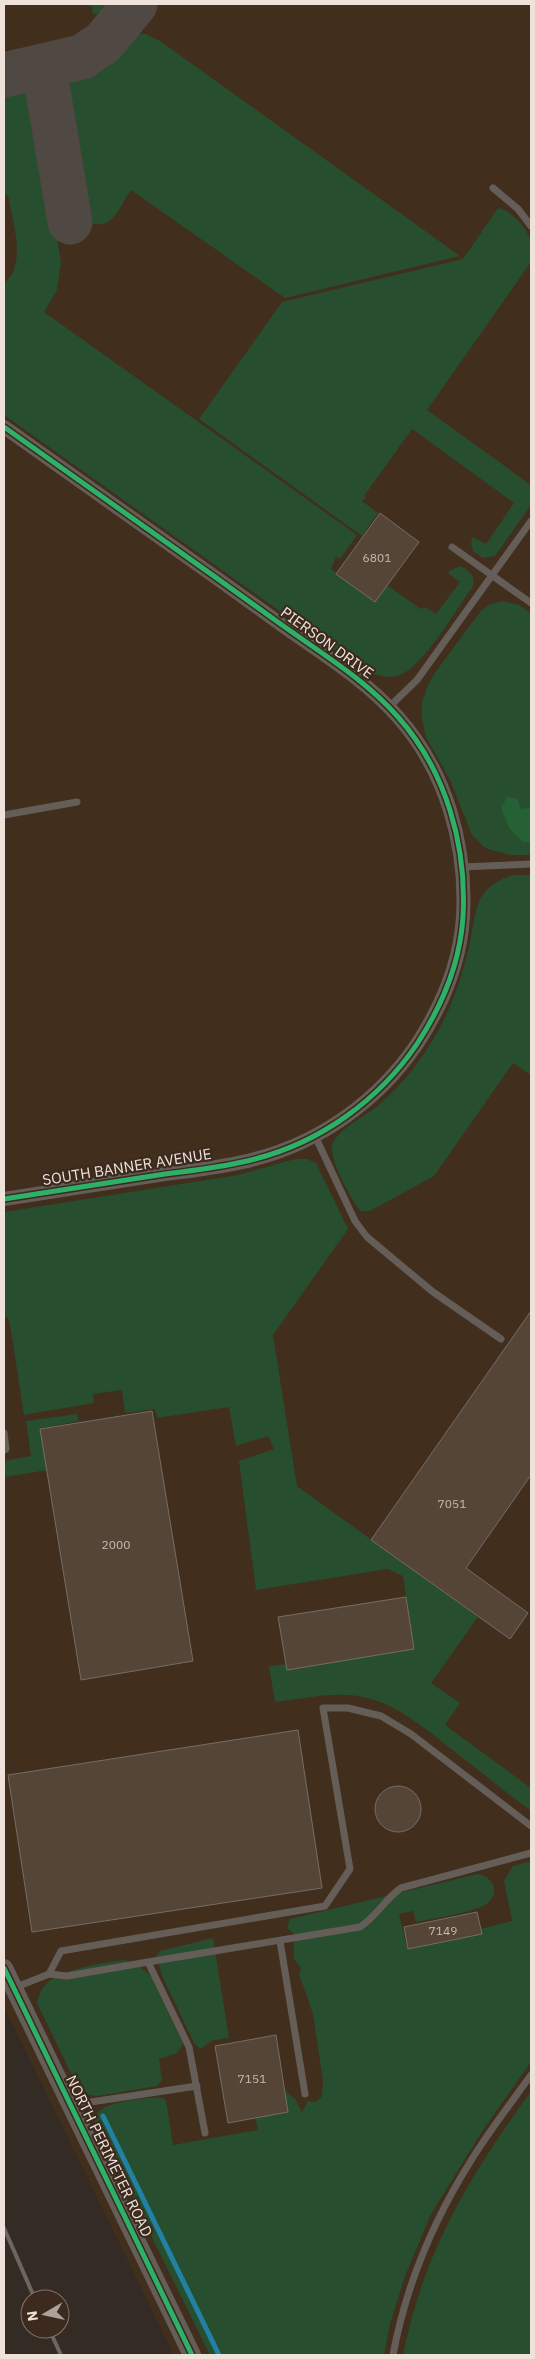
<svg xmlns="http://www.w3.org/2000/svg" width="535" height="2359" font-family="'IBM Plex Sans',sans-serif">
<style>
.built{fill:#422e1d}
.green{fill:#274e2e}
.forest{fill:#256134}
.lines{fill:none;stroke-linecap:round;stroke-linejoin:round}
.stream{stroke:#2281a2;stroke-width:5}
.taxiway{stroke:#504842;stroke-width:45}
.building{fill:#544537;stroke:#756d67}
.service{stroke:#655d58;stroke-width:7}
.minor{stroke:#655d58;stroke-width:14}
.tertiary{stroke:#655d58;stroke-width:18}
.rail{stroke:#6c6660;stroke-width:4}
.cycleway-casing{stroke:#3b2a1d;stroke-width:8}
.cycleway{stroke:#2db169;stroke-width:5}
.labels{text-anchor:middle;stroke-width:4.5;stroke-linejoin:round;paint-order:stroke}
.number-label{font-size:12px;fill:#c8bbb1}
.street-label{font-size:15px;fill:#eee2da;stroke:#3b2a1d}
</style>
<rect width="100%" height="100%" fill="#342b24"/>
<path class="built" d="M4 4H531V2355H174L4 2007Z"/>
<path class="green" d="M91 4H116L108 11 93 14Z
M136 33 145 34 160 41 460 256 285 298 131 190C122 202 114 228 95 224 87 222 86 216 83 209L64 84 72 75 106 61Z
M19 88 28 91 34 99 61 262 57 290 44 312 357 535 340 559 336 557 331 569 374 601 387 583 388 586 421 609 425 607 436 614 460 582 449 574V571L460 566C470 570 477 577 472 588 457 608 424 665 402 674 388 680 375 675 361 669L4 415V283C28 265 12 220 8 195L4 196V90Z
M498 208C511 210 528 229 531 242 533 248 531 256 531 262L427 410 531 485V505L495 556 483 558 473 551 471 541 473 537 486 544 514 503 412 429 364 496 366 498 362 501 378 513 362 536 199 419 282 302 463 259Z
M502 601 519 605 531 613V855H510L491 850 484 847 472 835 450 780 426 737 422 720V702L428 685 434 674 480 612 490 604Z
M513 875H531V1075L513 1063 434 1176 370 1211H361C351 1200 329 1159 332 1144 341 1127 366 1116 381 1103 408 1079 431 1048 446 1015 457 993 463 970 469 947 477 912 472 888 513 875Z
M295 1159H307L316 1163 348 1229 273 1335 297 1486 478 1617 431 1683 460 1703 445 1725 531 1788V1811C507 1793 483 1774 459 1755 429 1732 397 1702 358 1696 331 1692 302 1699 275 1702L269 1666 286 1664 287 1670 414 1649 403 1576 388 1569 256 1590 239 1461 274 1449 268 1436 236 1446 229 1407 157 1418 155 1409 125 1413 122 1390 93 1394 94 1403 24 1415 10 1324 7 1317 4 1316V1212L238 1175Z
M77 1414 79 1421 41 1428 48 1470 4 1477V1461L31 1456 26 1421Z
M531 1861V2062L483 2130 431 2214 405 2276 390 2324 384 2355H210L94 2120C95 2115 98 2111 103 2108 113 2102 152 2096 163 2098L166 2100 173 2145 258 2130 254 2112 287 2105 285 2091 295 2099 302 2112 308 2101 316 2102 322 2096 323 2081 313 2014 299 1974 301 1968 294 1959 293 1933 287 1928 290 1919 478 1874C486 1876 493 1880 494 1889 495 1894 492 1899 488 1903 478 1912 431 1919 416 1922L413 1911 399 1914 407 1948 512 1921 504 1881 513 1866Z
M213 1938 229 2038 214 2040 200 2049 194 2043 163 1978 156 1956 160 1951Z
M125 1960 138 1965 151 1976 183 2044 177 2053 159 2059 162 2080 157 2086 98 2096 81 2094 37 2003C39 1992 46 1981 57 1976 74 1968 106 1962 125 1960Z
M531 2091V2355H403C424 2250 470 2176 531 2091Z"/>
<path class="forest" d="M507 797 517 799 521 809 531 807V843L523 842 509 828 501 808Z"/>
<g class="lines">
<path class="stream" d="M103 2116 219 2355"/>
<path class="taxiway" d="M44 67 70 222
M4 75 82 57 104 42 135 4"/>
</g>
<path class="building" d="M380 513 419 542 375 602 336 574Z
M531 1311V1475L466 1568 528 1613 510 1639 371 1540Z
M152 1411 193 1661 81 1680 40 1429Z
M406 1597 414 1649 287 1670 278 1617Z
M298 1730 322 1888 32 1932 8 1775Z
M375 1809a23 23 0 1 1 46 0a23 23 0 1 1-46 0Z
M477 1912 482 1934 408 1949 404 1927Z
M276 2035 288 2112 228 2123 215 2046Z"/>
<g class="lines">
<path class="service" d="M493 188 518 209 531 226
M452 547 531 603
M389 707 417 680 531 521
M4 815 77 802
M462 867 531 864
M315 1136 355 1221 367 1237 433 1292 501 1339
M4 1433 6 1449 4 1450
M280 1941 305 2094
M148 1962 360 1927C377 1916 385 1899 401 1888L531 1853
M49 1974 61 1951 325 1906 350 1869 323 1708H348L381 1716 411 1734 531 1826
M14 1988 49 1974 67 1976 148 1962 189 2047 205 2133
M71 2105 197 2086
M393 2355C406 2285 434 2219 472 2159 490 2130 511 2103 531 2075"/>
<path class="minor" d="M4 427C94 491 185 555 275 620 316 650 364 678 398 717 446 771 467 845 463 917 460 963 442 1006 417 1044 379 1100 321 1142 255 1159 222 1168 186 1171 152 1176 103 1184 53 1191 4 1199"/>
<path class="tertiary" d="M4 1968 192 2355"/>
<path class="rail" d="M4 2228 35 2299
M49 2329 61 2355"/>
<g class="cycleway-casing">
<path id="cycleway" d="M4 427C94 491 185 555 275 620 316 650 364 678 398 717 446 771 467 845 463 917 460 963 442 1006 417 1044 379 1100 321 1142 255 1159 222 1168 186 1171 152 1176 103 1184 53 1191 4 1199
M4 1968 192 2355"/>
</g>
<use href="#cycleway" class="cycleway"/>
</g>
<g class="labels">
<g class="number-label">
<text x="377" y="562">6801</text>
<text x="452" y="1508">7051</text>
<text x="116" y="1549">2000</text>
<text x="443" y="1935">7149</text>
<text x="252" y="2083">7151</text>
</g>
<g class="street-label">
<text transform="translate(327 643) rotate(36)" y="5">PIERSON DRIVE</text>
<text transform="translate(127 1167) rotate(-9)" y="5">SOUTH BANNER AVENUE</text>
<text transform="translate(109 2156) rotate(64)" y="5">NORTH PERIMETER ROAD</text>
</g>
</g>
<rect width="535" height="2359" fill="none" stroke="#eee2da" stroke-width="10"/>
<g transform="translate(45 2314) rotate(261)"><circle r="24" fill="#3b2a1d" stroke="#837469"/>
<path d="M0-4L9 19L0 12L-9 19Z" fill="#ada29a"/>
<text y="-8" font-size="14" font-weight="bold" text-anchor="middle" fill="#eee2da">N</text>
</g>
</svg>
